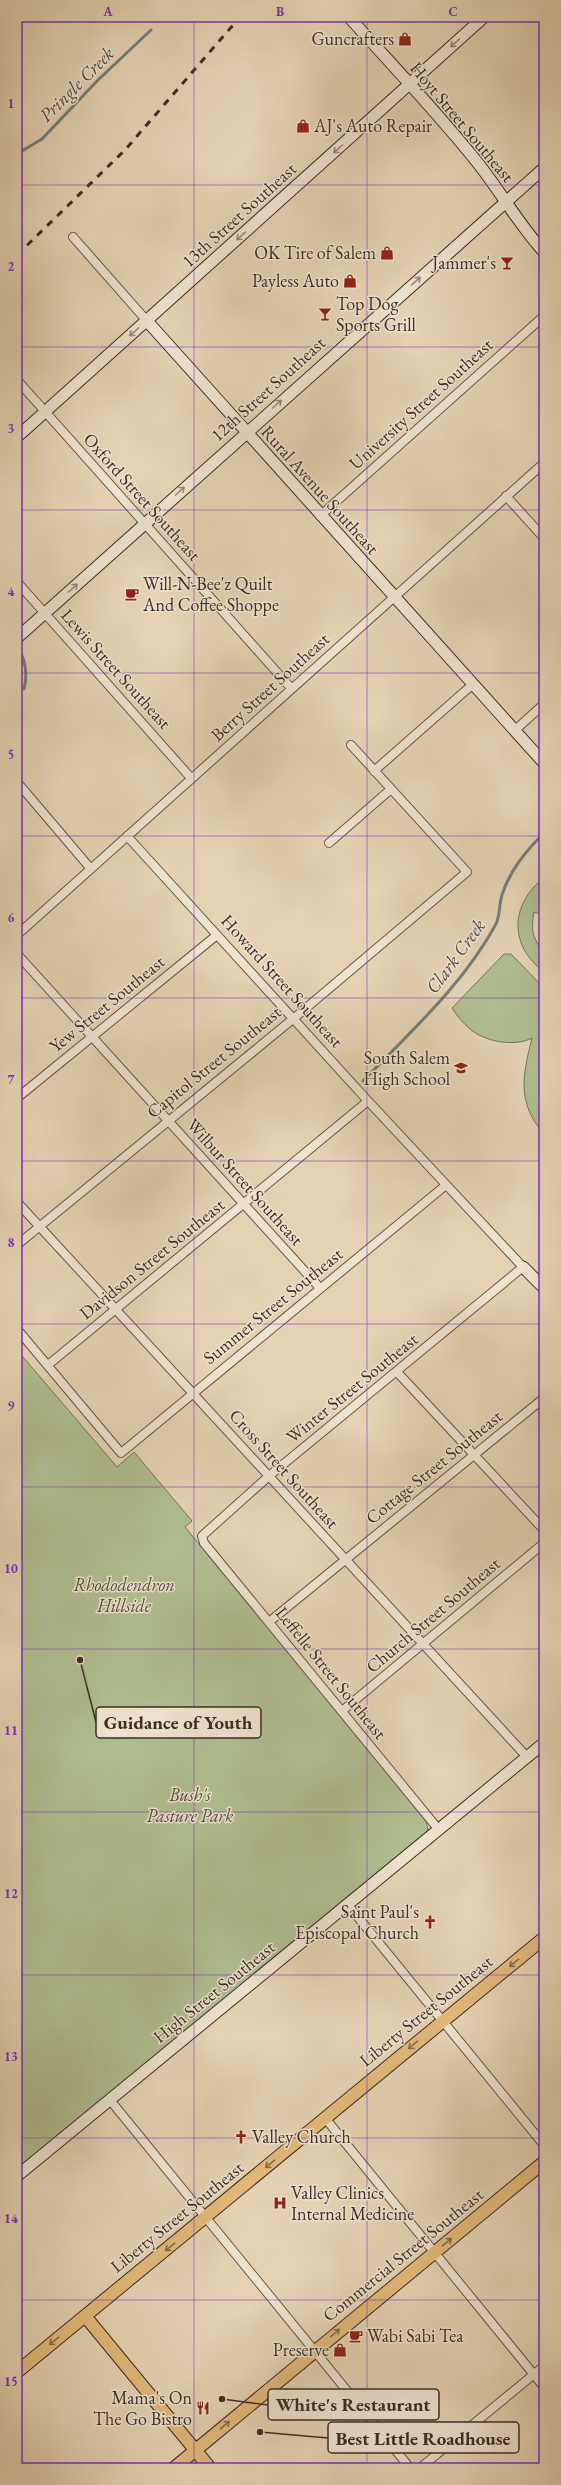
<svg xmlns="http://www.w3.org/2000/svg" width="561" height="2485" font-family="'EB Garamond',serif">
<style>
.green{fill:#afbd90;stroke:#76745a}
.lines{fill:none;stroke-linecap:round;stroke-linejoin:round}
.stream{stroke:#727f79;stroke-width:3}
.street-casing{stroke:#675648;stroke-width:10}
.secondary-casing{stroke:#3d2c25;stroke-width:13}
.primary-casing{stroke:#3d2c25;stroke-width:14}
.street{stroke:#ede2ce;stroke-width:8}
.secondary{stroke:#ede2ce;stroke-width:11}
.primary{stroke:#e2b97a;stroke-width:12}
.rail{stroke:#3d2c25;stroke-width:3;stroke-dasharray:7 7;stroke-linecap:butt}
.oneway{stroke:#95877a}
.oneway2{stroke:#876b4b}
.grid{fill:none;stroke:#7b2cbf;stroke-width:1;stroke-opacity:0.55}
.labels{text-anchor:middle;stroke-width:3;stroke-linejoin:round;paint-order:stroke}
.poi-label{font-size:18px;fill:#3d2c25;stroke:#ede2ce;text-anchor:end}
.street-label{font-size:18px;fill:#3d2c25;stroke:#ede2ce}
.park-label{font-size:18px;font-style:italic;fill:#54493a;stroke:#ede2ce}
.water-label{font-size:19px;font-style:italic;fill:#4f4841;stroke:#ede2ce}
.leader{fill:none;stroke:#3d2c25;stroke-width:1.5}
.callout-dot{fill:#3d2c25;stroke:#ede2ce;stroke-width:1.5}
.callout{fill:#ede2ce;stroke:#3d2c25;stroke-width:1.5}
.callout-label{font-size:19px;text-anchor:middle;font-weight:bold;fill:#3d2c25}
.neatline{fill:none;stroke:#7b2cbf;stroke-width:1.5}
.grid-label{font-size:13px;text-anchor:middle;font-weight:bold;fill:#7b2cbf}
</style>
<rect width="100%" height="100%" fill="#e4d2b3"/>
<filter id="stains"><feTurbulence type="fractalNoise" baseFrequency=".005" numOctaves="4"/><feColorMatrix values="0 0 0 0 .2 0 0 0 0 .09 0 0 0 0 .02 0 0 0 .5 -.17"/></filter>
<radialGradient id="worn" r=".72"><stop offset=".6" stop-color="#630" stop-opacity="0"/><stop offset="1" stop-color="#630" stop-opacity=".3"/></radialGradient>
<path class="green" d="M544 878V915L534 912C530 934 534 936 543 954 546 959 544 968 544 973 537 966 528 958 524 949 510 923 522 894 544 878Z
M504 954H511L544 988V1134C516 1102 523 1075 532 1038 515 1047 485 1042 470 1029 463 1023 457 1016 452 1008Z
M17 1350 117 1467 134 1452 192 1521 185 1527 426 1820 428 1830 426 1834 17 2170Z"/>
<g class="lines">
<path class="stream" d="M17 154 42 139 98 80 151 30
M17 646C26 660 28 673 24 689
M363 1081C410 1032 463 985 496 924 500 916 499 904 502 895 510 870 526 851 544 833"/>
<g class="street-casing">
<path id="street" d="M73 237 147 321
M17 380 291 688
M506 496 544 538
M320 516 544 316
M17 582 191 778
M514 731 544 704
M374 771 472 685
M17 782 91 869
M127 836 368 1101 523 1267 269 1476 202 1536 204 1543 439 1830
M329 843 391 789
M17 935 544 463
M17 954 320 1288
M17 1098 217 935
M17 1202 527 1757
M17 1245 293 1019 467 872 351 745
M17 1329 121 1453 446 1185
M48 1365 368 1101
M397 1372 544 1530
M269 1622 544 1398
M342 1711 544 1543
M348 1905 544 2145
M110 2100 410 2468
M325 2118 544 2387
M420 2468 544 2366"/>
</g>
<g class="secondary-casing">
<path id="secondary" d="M349 17C392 65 437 112 477 162 501 192 519 225 544 252
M147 321 544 763
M17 437 484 17
M17 638 544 168
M523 1267 544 1288
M17 2176 544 1743"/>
</g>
<g class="primary-casing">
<path id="primary" d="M85 2316 210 2468
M17 2372 544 1938
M174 2468 544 2162"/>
</g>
<use href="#street" class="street"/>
<use href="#secondary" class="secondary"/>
<use href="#primary" class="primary"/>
<path class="rail" d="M17 255 125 150 240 17"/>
</g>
<defs><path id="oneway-shaft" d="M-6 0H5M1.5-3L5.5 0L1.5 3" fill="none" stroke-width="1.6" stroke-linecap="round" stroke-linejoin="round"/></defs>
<g class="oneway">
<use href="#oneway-shaft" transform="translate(455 43) rotate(138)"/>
<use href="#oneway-shaft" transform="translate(338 149) rotate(138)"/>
<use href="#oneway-shaft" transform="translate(241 236) rotate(138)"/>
<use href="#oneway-shaft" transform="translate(416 281) rotate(-42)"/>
<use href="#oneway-shaft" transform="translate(134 332) rotate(138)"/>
<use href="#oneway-shaft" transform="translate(277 404) rotate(-42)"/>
<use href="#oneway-shaft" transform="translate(180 491) rotate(-42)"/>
<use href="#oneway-shaft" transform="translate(73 588) rotate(-42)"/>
</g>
<g class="oneway2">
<use href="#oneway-shaft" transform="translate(514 1963) rotate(141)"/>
<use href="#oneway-shaft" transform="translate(413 2045) rotate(140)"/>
<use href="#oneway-shaft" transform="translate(270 2164) rotate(140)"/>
<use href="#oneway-shaft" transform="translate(447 2242) rotate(-39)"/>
<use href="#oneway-shaft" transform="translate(170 2247) rotate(141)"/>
<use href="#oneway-shaft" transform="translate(335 2333) rotate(-39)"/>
<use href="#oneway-shaft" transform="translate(54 2341) rotate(141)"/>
<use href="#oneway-shaft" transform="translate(225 2425) rotate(-40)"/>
</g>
<path class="grid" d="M194 17V2468M367 17V2468M17 185H544M17 347H544M17 510H544M17 673H544M17 836H544M17 998H544M17 1161H544M17 1324H544M17 1487H544M17 1649H544M17 1812H544M17 1975H544M17 2138H544M17 2300H544"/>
<defs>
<g id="shop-bare" transform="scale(1.08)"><path d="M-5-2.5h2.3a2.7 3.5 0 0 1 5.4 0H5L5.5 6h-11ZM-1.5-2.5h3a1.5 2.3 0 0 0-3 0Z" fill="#8f2418" stroke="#ede2ce" stroke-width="2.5" paint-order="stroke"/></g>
<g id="bar-bare" transform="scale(1.08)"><path d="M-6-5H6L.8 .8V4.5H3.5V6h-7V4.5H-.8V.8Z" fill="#8f2418" stroke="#ede2ce" stroke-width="2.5" paint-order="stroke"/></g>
<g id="cafe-bare" transform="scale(1.08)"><path d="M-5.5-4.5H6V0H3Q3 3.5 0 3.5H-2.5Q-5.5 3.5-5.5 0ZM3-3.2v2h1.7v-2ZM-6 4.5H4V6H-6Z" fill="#8f2418" stroke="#ede2ce" stroke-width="2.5" paint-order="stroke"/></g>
<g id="school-bare" transform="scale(1.08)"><path d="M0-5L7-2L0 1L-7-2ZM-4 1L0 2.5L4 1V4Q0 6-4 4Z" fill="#8f2418" stroke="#ede2ce" stroke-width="2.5" paint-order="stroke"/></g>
<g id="church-bare" transform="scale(1.08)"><path d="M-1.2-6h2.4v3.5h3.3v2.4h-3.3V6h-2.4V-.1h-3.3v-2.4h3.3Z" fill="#8f2418" stroke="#ede2ce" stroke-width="2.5" paint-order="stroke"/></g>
<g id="hospital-bare" transform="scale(1.08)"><path d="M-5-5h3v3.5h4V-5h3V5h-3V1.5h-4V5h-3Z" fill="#8f2418" stroke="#ede2ce" stroke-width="2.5" paint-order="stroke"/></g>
<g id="restaurant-bare" transform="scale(1.08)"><path d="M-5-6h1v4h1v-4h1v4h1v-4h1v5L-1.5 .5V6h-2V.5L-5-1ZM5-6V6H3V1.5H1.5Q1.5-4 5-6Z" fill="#8f2418" stroke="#ede2ce" stroke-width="2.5" paint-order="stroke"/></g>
</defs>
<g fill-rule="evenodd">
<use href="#shop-bare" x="405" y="39"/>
<use href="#shop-bare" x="303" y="126"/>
<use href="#shop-bare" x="387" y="253"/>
<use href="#bar-bare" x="507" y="263"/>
<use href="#shop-bare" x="350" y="281"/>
<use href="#bar-bare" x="325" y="314"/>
<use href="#cafe-bare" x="132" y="594"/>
<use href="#school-bare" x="461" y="1068"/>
<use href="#church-bare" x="430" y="1922"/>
<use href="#church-bare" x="241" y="2137"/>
<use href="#hospital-bare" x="280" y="2203"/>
<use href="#cafe-bare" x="356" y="2336"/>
<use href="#shop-bare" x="340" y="2350"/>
<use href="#restaurant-bare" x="203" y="2408"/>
</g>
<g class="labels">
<g class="poi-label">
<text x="394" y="45">Guncrafters</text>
<text x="314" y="132" text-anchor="start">AJ's Auto Repair</text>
<text x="376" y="259">OK Tire of Salem</text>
<text x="496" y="269">Jammer's</text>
<text x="339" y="287">Payless Auto</text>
<text x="336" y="310" text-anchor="start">Top Dog<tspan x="336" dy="21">Sports Grill</tspan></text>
<text x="143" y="590" text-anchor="start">Will-N-Bee'z Quilt<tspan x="143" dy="21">And Coffee Shoppe</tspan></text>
<text x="450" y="1064">South Salem<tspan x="450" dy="21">High School</tspan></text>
<text x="419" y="1918">Saint Paul's<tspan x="419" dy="21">Episcopal Church</tspan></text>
<text x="252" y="2143" text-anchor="start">Valley Church</text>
<text x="291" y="2199" text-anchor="start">Valley Clinics<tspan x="291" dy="21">Internal Medicine</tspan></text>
<text x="367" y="2342" text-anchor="start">Wabi Sabi Tea</text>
<text x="329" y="2356">Preserve</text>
<text x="192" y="2404">Mama's On<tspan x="192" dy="21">The Go Bistro</tspan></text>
</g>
<g class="street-label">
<text transform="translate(462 122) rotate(50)" y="6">Hoyt Street Southeast</text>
<text transform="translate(239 215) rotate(-42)" y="6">13th Street Southeast</text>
<text transform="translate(268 389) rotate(-42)" y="6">12th Street Southeast</text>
<text transform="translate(421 404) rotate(-42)" y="6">University Street Southeast</text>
<text transform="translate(320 490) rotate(48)" y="6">Rural Avenue Southeast</text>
<text transform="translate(142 497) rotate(48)" y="6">Oxford Street Southeast</text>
<text transform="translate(116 669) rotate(48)" y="6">Lewis Street Southeast</text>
<text transform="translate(270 687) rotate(-42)" y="6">Berry Street Southeast</text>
<text transform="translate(282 981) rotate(48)" y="6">Howard Street Southeast</text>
<text transform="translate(107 1004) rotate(-39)" y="6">Yew Street Southeast</text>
<text transform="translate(214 1062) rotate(-39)" y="6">Capitol Street Southeast</text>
<text transform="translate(245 1182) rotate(48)" y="6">Wilbur Street Southeast</text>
<text transform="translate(152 1259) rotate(-39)" y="6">Davidson Street Southeast</text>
<text transform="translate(273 1306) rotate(-39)" y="6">Summer Street Southeast</text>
<text transform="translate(352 1388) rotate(-39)" y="6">Winter Street Southeast</text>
<text transform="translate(434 1467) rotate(-39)" y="6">Cottage Street Southeast</text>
<text transform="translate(284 1469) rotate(48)" y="6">Cross Street Southeast</text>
<text transform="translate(433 1615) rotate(-40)" y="6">Church Street Southeast</text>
<text transform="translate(331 1673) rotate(51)" y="6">Leffelle Street Southeast</text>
<text transform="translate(214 1992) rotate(-39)" y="6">High Street Southeast</text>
<text transform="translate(426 2011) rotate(-39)" y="6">Liberty Street Southeast</text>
<text transform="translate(177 2217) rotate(-39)" y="6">Liberty Street Southeast</text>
<text transform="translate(403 2255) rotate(-39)" y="6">Commercial Street Southeast</text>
</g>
<g class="park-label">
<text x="124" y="1591">Rhododendron<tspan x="124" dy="21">Hillside</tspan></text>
<text x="190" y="1801">Bush's<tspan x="190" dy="21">Pasture Park</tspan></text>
</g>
<g class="water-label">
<text transform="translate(76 84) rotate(-45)" y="7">Pringle Creek</text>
<text transform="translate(455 956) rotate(-54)" y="7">Clark Creek</text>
</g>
</g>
<path class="leader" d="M80 1660L96 1722M222 2399L268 2405M260 2432L328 2438"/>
<g class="callout-dot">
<circle cx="80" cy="1660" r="4"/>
<circle cx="222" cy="2399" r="4"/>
<circle cx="260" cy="2432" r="4"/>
</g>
<g class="callout">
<rect x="96" y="1707" width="165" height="31" rx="4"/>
<rect x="268" y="2389" width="171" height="31" rx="4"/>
<rect x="328" y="2422" width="191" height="31" rx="4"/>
</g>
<g class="callout-label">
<text x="178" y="1729">Guidance of Youth</text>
<text x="353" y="2411">White's Restaurant</text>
<text x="423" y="2445">Best Little Roadhouse</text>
</g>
<rect width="561" height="2485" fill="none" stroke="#e4d2b3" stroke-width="44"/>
<rect x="22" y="22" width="517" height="2441" class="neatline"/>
<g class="grid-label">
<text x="108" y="16">A</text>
<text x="280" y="16">B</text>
<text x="453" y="16">C</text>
<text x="11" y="108">1</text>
<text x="11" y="271">2</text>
<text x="11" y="433">3</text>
<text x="11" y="596">4</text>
<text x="11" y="759">5</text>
<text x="11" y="922">6</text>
<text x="11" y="1084">7</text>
<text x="11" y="1247">8</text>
<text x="11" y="1410">9</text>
<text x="11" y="1573">10</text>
<text x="11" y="1735">11</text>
<text x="11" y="1898">12</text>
<text x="11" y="2061">13</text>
<text x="11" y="2223">14</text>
<text x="11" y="2386">15</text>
</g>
<rect width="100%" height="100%" filter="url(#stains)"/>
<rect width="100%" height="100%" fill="url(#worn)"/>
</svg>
